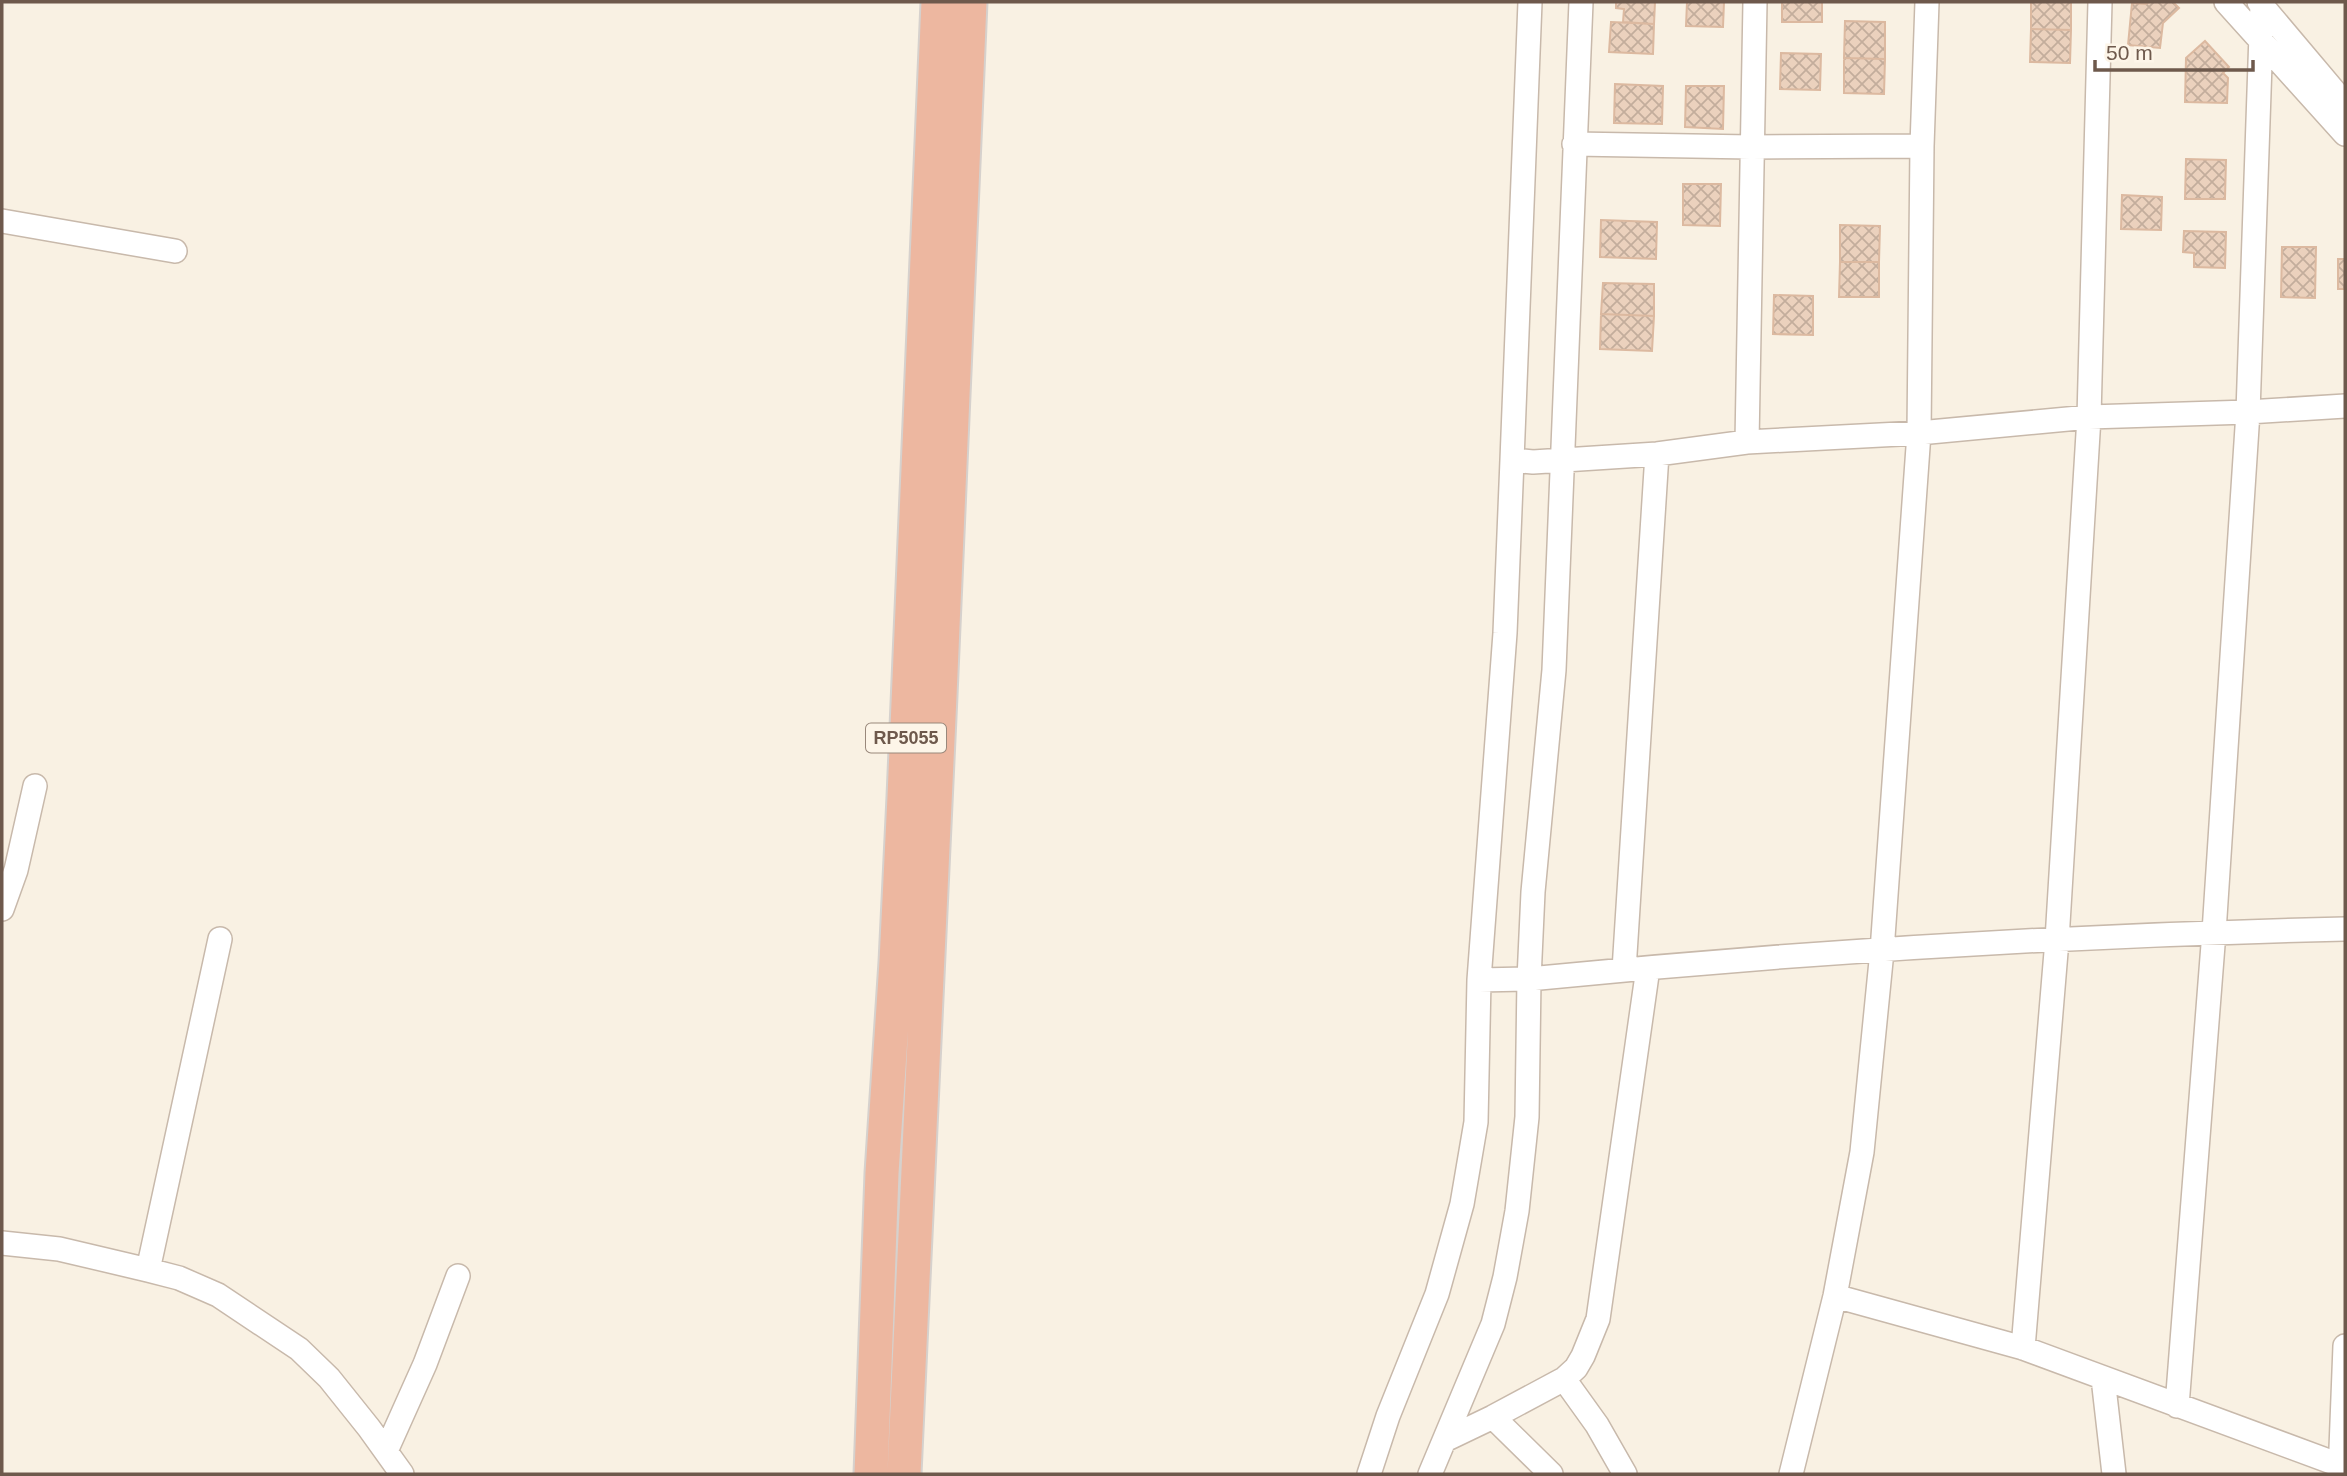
<svg xmlns="http://www.w3.org/2000/svg" width="2347" height="1476" font-family="Arial,sans-serif">
<style>
.building{fill:url(#building-cross-hatch);stroke:#dcb9a0;stroke-width:2}
.lines{fill:none;stroke-linecap:round;stroke-linejoin:round}
.minor-casing{stroke:#c8b9ab;stroke-width:26}
.highway-casing{stroke:#d6d1cd;stroke-width:37}
.minor{stroke:#fff;stroke-width:23}
.highway{stroke:#edb7a0;stroke-width:33}
.labels{text-anchor:middle;stroke-width:7;stroke-linejoin:round;paint-order:stroke}
.shield{fill:#fdf5e8;stroke:#99887b;stroke-width:2}
.shield-label{font-size:18px;font-weight:bold;fill:#6e594c}
</style>
<defs>
<pattern id="building-cross-hatch" width="8" height="8" patternUnits="userSpaceOnUse" patternTransform="scale(1.75)"><rect width="8" height="8" fill="#ebd1bd"/><path d="M0 0l8 8M0 8l8-8" fill="none" stroke="#c3ad9c"/></pattern>
</defs>
<rect width="100%" height="100%" fill="#f9f1e3"/>
<path class="building" d="M1616 2H1655L1654 24 1623 22 1624 9 1616 8Z
M1687 2H1724L1723 27 1686 26Z
M1782 2H1822V22H1782Z
M2031 2H2071V30L2031 29Z
M2149 2H2173L2179 8 2163 23 2160 48 2128 45 2132 3 2146 4Z
M1845 21 1885 22V59L1844 58Z
M1611 22 1654 24 1653 54 1609 52Z
M2031 29 2071 30 2070 63 2030 62Z
M2205 41 2229 67 2223 73 2228 78 2227 103 2185 102 2186 58Z
M1781 53 1821 54 1820 90 1780 89Z
M1844 58 1885 59 1884 94 1844 93Z
M1615 84 1663 86 1662 124 1614 123Z
M1686 86H1724L1723 129 1685 127Z
M2186 159 2226 160 2225 199H2185Z
M1683 184H1721L1720 226 1683 225Z
M2122 195 2162 197 2161 230 2121 229Z
M1601 220 1657 222 1656 259 1600 257Z
M1840 225 1880 226 1879 262H1840Z
M2184 231 2226 232 2225 268 2194 267V253L2183 252Z
M2282 247H2316L2315 298 2281 297Z
M2338 259H2345V289H2338Z
M1840 262H1879V297H1839Z
M1603 283 1654 284V316L1601 314Z
M1774 295 1813 296V335L1773 334Z
M1601 314 1654 316 1652 351 1600 349Z"/>
<g class="lines">
<g class="minor-casing">
<path id="minor" d="M1530 2 1512 460 1533 462 1657 454 1747 442 1919 433 2089 417 2248 412 2345 406
M1581 2 1554 670 1533 892 1529 979C1800 952 2073 935 2345 929
M2226 2 2345 134
M2259 2 2345 104
M1574 144 1751 147 1922 146
M2 221 175 251
M1747 442 1755 2
M2 909 16 870 35 786
M1624 970 1657 454
M1479 980 1505 633 1512 460
M2 1243 59 1249 148 1270 179 1278 218 1295 299 1349 329 1378 369 1428 402 1474
M148 1270 220 939
M1835 1296 2023 1348 2345 1467
M2023 1348 2057 940 2089 417 2100 2
M2103 1378 2114 1474
M1564 1379 1597 1425 1625 1474
M2177 1406 2214 932 2248 412 2262 5
M1493 1417 1551 1474
M1445 1440 1493 1417 1564 1379 1576 1368 1583 1356 1598 1319 1648 968
M386 1451 425 1364 458 1276
M1369 1474 1388 1416 1437 1294 1462 1204 1476 1122 1479 980 1529 979 1527 1117 1517 1211 1505 1277 1493 1324 1430 1474
M1791 1474 1835 1296 1862 1152 1882 951 1919 433 1922 146 1927 2
M2340 1474 2345 1346"/>
</g>
<g class="highway-casing">
<path id="highway" d="M871 1474 882 1173 896 962 904 797 938 2
M904 1474C928 983 949 493 970 2"/>
</g>
<use href="#minor" class="minor"/>
<use href="#highway" class="highway"/>
</g>
<g class="labels">
<rect class="shield" x="866" y="723.5" width="80" height="29" rx="5"/>
<g class="shield-label">
<text x="906" y="744">RP5055</text>
</g>
</g>
<rect width="2347" height="1476" fill="none" stroke="#6e594c" stroke-width="7"/>
<path d="M2095 60v10h158v-10" fill="none" stroke="#6e594c" stroke-width="3.5"/>
<text x="2106" y="60" font-size="21" fill="#6e594c" stroke="#fdf5e8" stroke-width="5" paint-order="stroke">50 m</text>
</svg>
